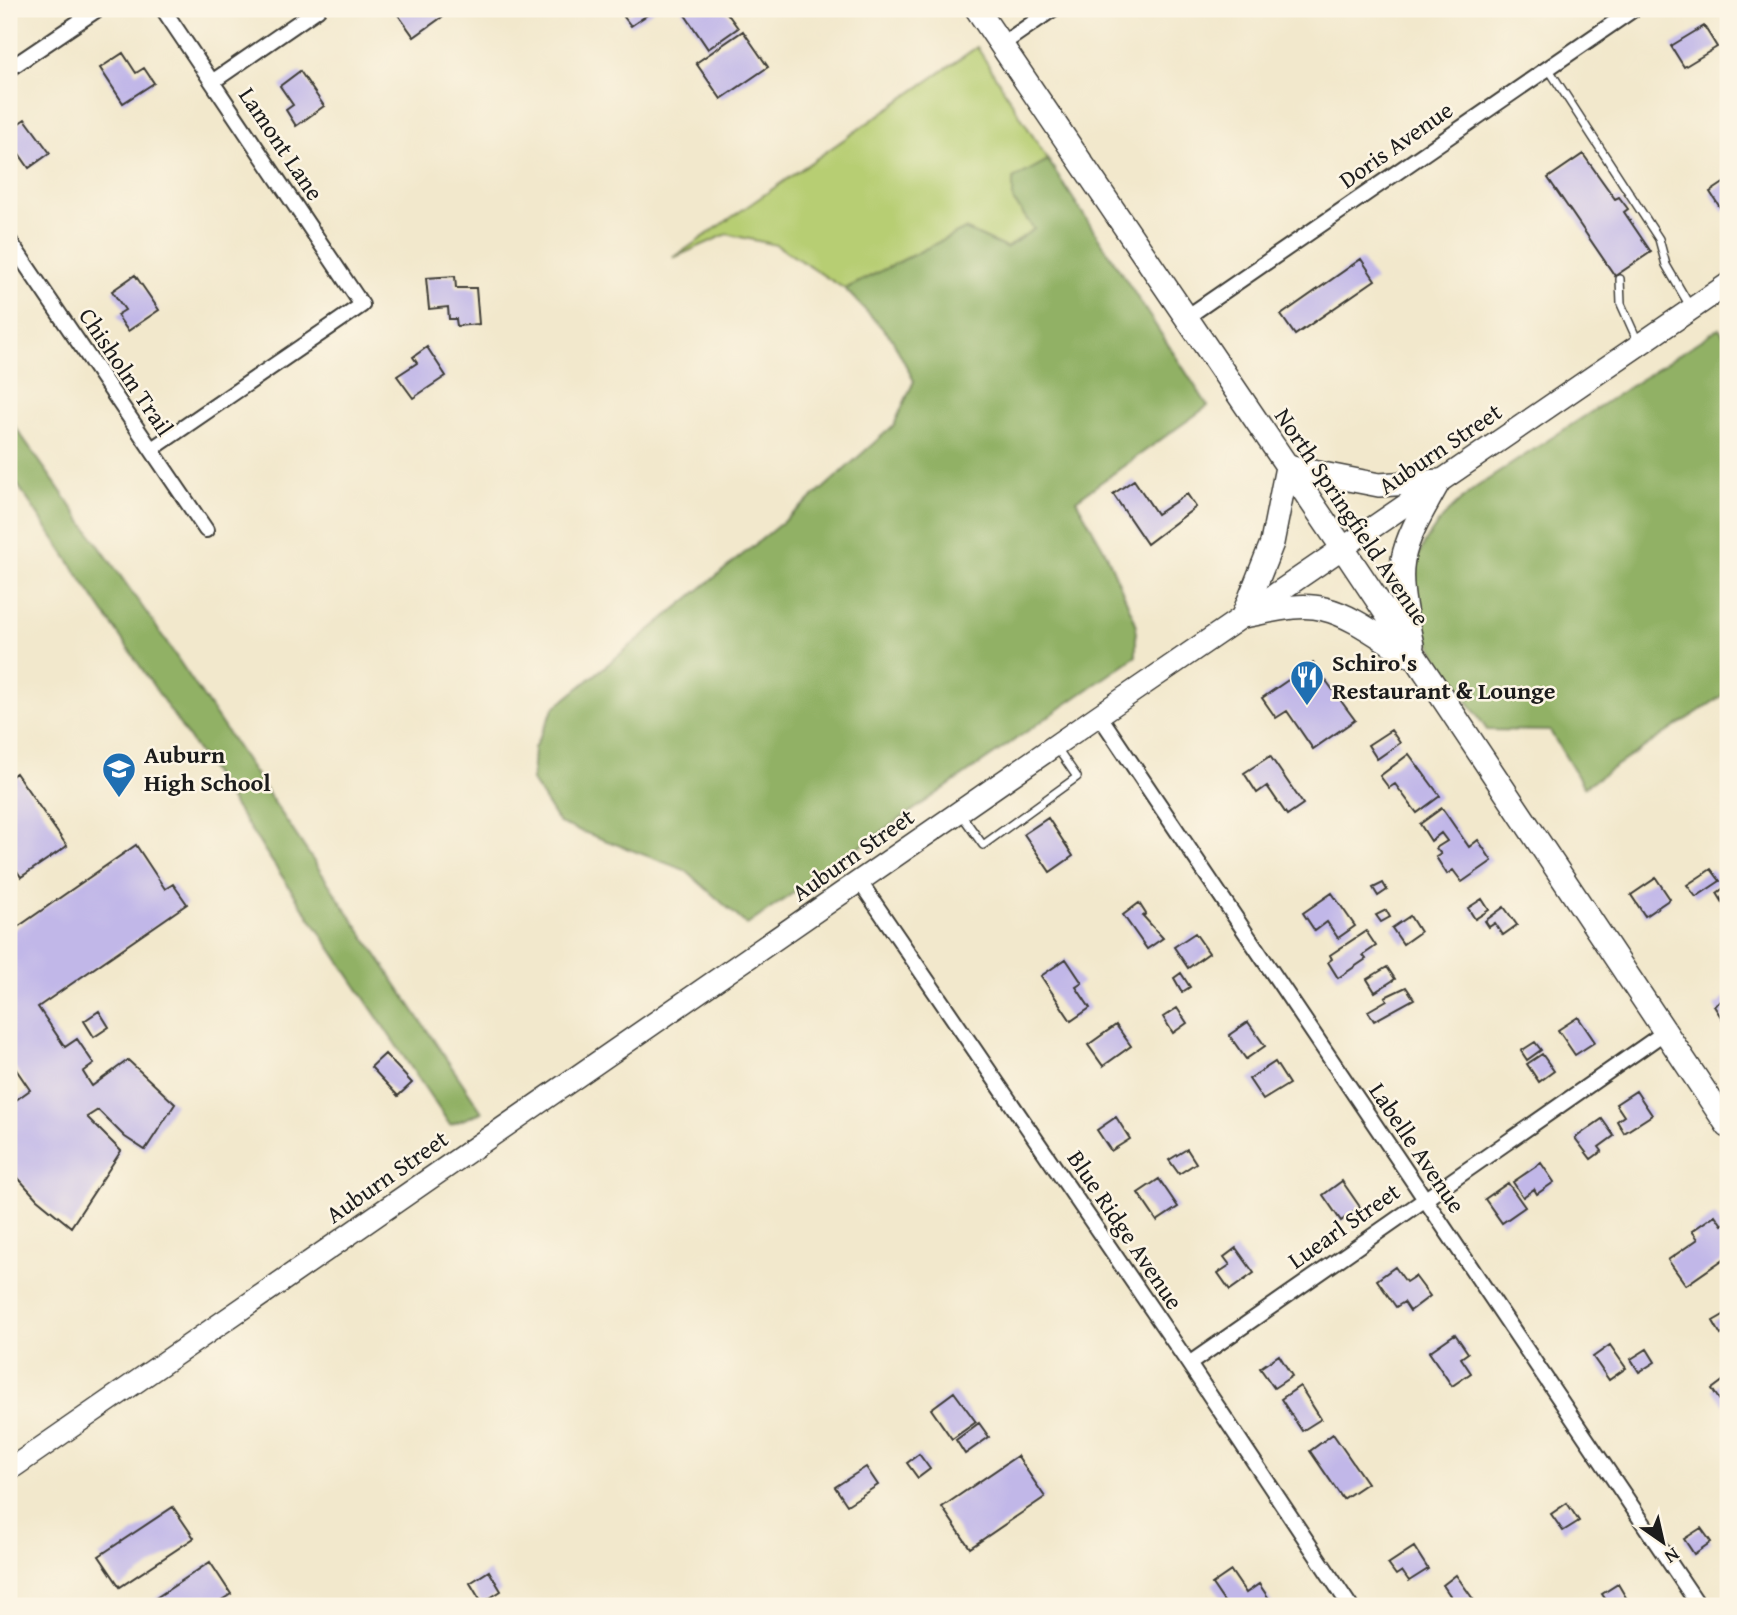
<svg xmlns="http://www.w3.org/2000/svg" width="1737" height="1615" font-family="'Gentium Book Plus',serif">
<style>
.green{fill:#b7ce73;stroke:#6a7548;stroke-width:2}
.forest{fill:#91b165;stroke:#566640;stroke-width:2}
.building{fill:#c1b7e8}
.lines{fill:none;stroke-linecap:round;stroke-linejoin:round}
.service-casing{stroke:#3c3b36;stroke-width:10}
.minor-casing{stroke:#3c3b36;stroke-width:18}
.secondary-casing{stroke:#3c3b36;stroke-width:24}
.primary-casing{stroke:#3c3b36;stroke-width:26}
.service{stroke:#fff;stroke-width:7}
.minor{stroke:#fff;stroke-width:14}
.secondary{stroke:#fff;stroke-width:21}
.primary{stroke:#fff;stroke-width:23}
.labels{text-anchor:middle;stroke-width:5;stroke-linejoin:round;paint-order:stroke}
.street-label{font-size:24px;fill:#1c1c1c;stroke:#fcf5e5}
.poi-label{font-size:24px;font-weight:bold;fill:#1c1c1c;stroke:#fcf5e5;text-anchor:start}
</style>
<rect width="100%" height="100%" fill="#fcf5e5"/>
<filter id="ink" filterUnits="userSpaceOnUse"><feTurbulence type="fractalNoise" baseFrequency=".0143" numOctaves="2"/><feDisplacementMap in="SourceGraphic" scale="14" xChannelSelector="R" yChannelSelector="G"/><feConvolveMatrix kernelMatrix="1 2 1 2 8 2 1 2 1" color-interpolation-filters="sRGB"/></filter>
<filter id="wash" filterUnits="userSpaceOnUse"><feTurbulence type="fractalNoise" baseFrequency=".00686" numOctaves="4" result="noise"/><feDisplacementMap in="SourceGraphic" scale="28" xChannelSelector="R" yChannelSelector="G"/><feGaussianBlur stdDeviation="1.57" result="paint"/><feColorMatrix in="noise" values="0 0 0 0 0 0 0 0 0 0 0 0 0 0 0 0 0 1.4 0 .05"/><feComposite in="paint" operator="in"/></filter>
<g filter="url(#wash)">
<rect width="100%" height="100%" fill="#f2e8cc"/>
<path class="green" d="M977 47 1048 160 1013 180V200L1034 229 1006 248 965 229 845 289 776 245 727 234 673 258Z"/>
<path class="forest" d="M1048 160 1208 406 1076 500 1106 553 1136 623V656L747 925 685 870 559 823 532 781 534 748 554 708 817 494 894 425 914 381 891 337 845 289 965 229 1006 248 1034 229 1013 200V179Z
M1719 328 1728 341V692L1584 787 1550 731 1487 730C1425 636 1363 578 1475 488Z
M9 418 153 622 482 1112 450 1125 9 472Z"/>
<g id="blocks">
<path class="building" d="M394 9H447L449 12 414 37Z
M636 9H656L631 26 624 17Z
M681 9H724L738 28 708 49Z
M1704 26 1717 47 1684 67 1671 46Z
M743 31 768 67 721 99 696 63Z
M123 53 136 73 144 68 154 83 123 103 100 68Z
M300 71 324 106 296 126 286 110 293 105 280 86Z
M25 119 50 153 29 168 15 148 9 153V130Z
M1583 154 1615 199 1619 197 1628 209 1624 212 1651 252 1615 276 1548 178Z
M1728 180V209L1723 212 1710 192Z
M1361 259 1375 280 1295 335 1281 315Z
M135 275 159 310 128 331 117 315 125 310 112 291Z
M455 276 456 288H476L479 324 457 326 456 319H449L448 307 429 309 426 278Z
M427 347 446 376 413 398 397 376 417 363 413 357Z
M1134 480 1157 514 1187 494 1196 507 1147 544 1113 494Z
M1313 663 1355 720 1313 749 1287 711 1276 718 1262 698Z
M1391 730 1400 743 1377 759 1368 745Z
M1409 754 1440 796 1417 813 1395 784 1389 788 1380 776Z
M1270 756 1303 804 1287 815 1267 786 1257 793 1244 773Z
M16 773 67 846 21 877 9 859V778Z
M1442 808 1469 847 1478 840 1492 861 1462 882 1453 870 1447 874 1436 857 1441 854 1436 848 1447 841 1441 833 1431 841 1420 824Z
M1048 818 1073 856 1050 872 1024 834Z
M136 845 165 889 173 884 187 904 38 1007 65 1047 77 1039 94 1064 83 1072 92 1086 128 1060 175 1104 145 1150 125 1137 98 1110 87 1117 121 1151 71 1227 37 1199 11 1170 9 1172V1105L30 1090 9 1059V933Z
M1711 869 1720 881 1696 897 1687 885Z
M1656 878 1670 899 1645 916 1631 895Z
M1383 883 1387 890 1378 896 1373 888Z
M1728 885V911L1717 893Z
M1332 893 1355 926 1338 938 1327 922 1315 931 1303 913Z
M1482 899 1489 910 1475 919 1468 908Z
M1139 903 1146 914 1143 916 1163 938 1147 949 1123 915Z
M1504 907 1517 925 1503 935 1495 923 1489 927 1485 921Z
M1386 910 1390 917 1381 922 1376 915Z
M1410 916 1420 932 1403 944 1392 928Z
M1366 931 1376 946 1363 955 1366 959 1338 978 1328 962 1332 959 1330 955Z
M1195 933 1209 953 1188 968 1174 947Z
M1066 959 1082 983 1076 987 1090 1008 1071 1021 1041 976Z
M1387 967 1395 979 1375 992 1367 979Z
M1181 973 1190 987 1182 992 1174 978Z
M1406 987 1414 999 1374 1021 1368 1011 1387 1000 1385 997Z
M1728 996V1028L1714 1006Z
M1177 1008 1187 1023 1173 1033 1163 1017Z
M99 1011 109 1027 94 1037 84 1021Z
M1578 1017 1595 1042 1575 1055 1558 1030Z
M1248 1022 1265 1046 1246 1059 1229 1035Z
M1116 1025 1131 1046 1103 1066 1088 1045Z
M1535 1042 1541 1050 1527 1060 1521 1051Z
M385 1054 412 1083 398 1096 371 1067Z
M1542 1054 1554 1071 1539 1082 1527 1064Z
M1275 1062 1289 1084 1263 1100 1249 1079Z
M1636 1091 1652 1115 1624 1133 1617 1121 1624 1116 1616 1104Z
M1116 1117 1130 1139 1111 1151 1097 1130Z
M1602 1119 1614 1136 1599 1147 1602 1151 1591 1159 1575 1138Z
M1187 1149 1196 1163 1179 1174 1169 1160Z
M1541 1163 1554 1182 1537 1194 1534 1189 1523 1197 1513 1182Z
M1159 1179 1178 1207 1157 1221 1138 1193Z
M1342 1181 1360 1207 1341 1221 1323 1195Z
M1508 1183 1525 1207 1502 1223 1485 1199Z
M1715 1215 1722 1225 1728 1220V1256L1686 1285 1668 1260 1698 1239 1692 1231Z
M1236 1248 1254 1273 1230 1290 1218 1273 1230 1265 1224 1257Z
M1395 1267 1406 1282 1415 1276 1430 1296 1410 1311 1404 1302 1396 1307 1377 1280Z
M1727 1313 1728 1330 1721 1335 1713 1321Z
M1455 1334 1468 1353 1461 1358 1471 1373 1452 1386 1429 1352Z
M1610 1345 1626 1368 1609 1380 1593 1357Z
M1647 1349 1655 1362 1639 1372 1631 1359Z
M1279 1355 1292 1376 1274 1388 1260 1368Z
M1728 1377V1401L1723 1405 1712 1389Z
M1300 1386 1321 1419 1302 1431 1281 1399Z
M954 1392 976 1422 952 1439 931 1409Z
M979 1423 989 1437 965 1454 956 1440Z
M1333 1434 1367 1483 1343 1499 1310 1451Z
M919 1454 930 1469 918 1478 907 1463Z
M1017 1456 1045 1497 970 1548 942 1507Z
M866 1467 878 1485 847 1505 835 1487Z
M1567 1503 1579 1521 1563 1531 1551 1514Z
M173 1507 194 1538 120 1587 99 1556Z
M1701 1528 1711 1542 1694 1554 1684 1539Z
M1414 1547 1428 1569 1409 1581 1402 1571 1396 1575 1388 1564Z
M210 1562 231 1594 212 1606H144Z
M489 1571 501 1591 482 1603 470 1583Z
M1231 1571 1246 1593 1259 1584 1274 1606H1227L1212 1584Z
M1456 1575 1478 1606H1450L1446 1600 1451 1597 1443 1585Z
M1618 1584 1631 1606H1610L1602 1594Z"/>
</g>
</g>
<g filter="url(#ink)">
<use href="#blocks" fill-opacity="0" stroke="#3c3b36" stroke-width="2"/>
<g class="lines">
<g class="service-casing">
<path id="service" d="M1548 68 1659 239 1666 265 1691 308
M1620 279 1621 304 1639 344
M960 813 983 845 1077 777 1057 748"/>
</g>
<g class="minor-casing">
<path id="minor" d="M1001 45 1053 9
M9 69 98 9
M212 82 318 9
M9 240 206 530
M1184 319 1634 9
M152 449 362 305 163 9
M1099 715 1699 1606
M860 882 1189 1364 1350 1606
M1189 1364 1665 1032"/>
</g>
<g class="secondary-casing">
<path id="secondary" d="M9 1470 1099 715 1728 284"/>
</g>
<g class="primary-casing">
<path id="primary" d="M977 9 1342 547 1728 1126
M1243 616 1272 543 1287 467 1379 485 1439 481
M1243 616C1268 612 1298 602 1324 609 1354 616 1383 640 1409 655
M1412 645C1394 560 1397 556 1439 481"/>
</g>
<use href="#service" class="service"/>
<use href="#minor" class="minor"/>
<use href="#secondary" class="secondary"/>
<use href="#primary" class="primary"/>
</g>
</g>
<defs>
<g id="restaurant-pin" transform="scale(1.75)"><path d="M0 17L-7.5 6A9.5 9.5 0 1 1 7.5 6Z" fill="#1f6fb2" stroke="#fcf5e5"/><path d="M-5-6h1v4h1v-4h1v4h1v-4h1v5L-1.5 .5V6h-2V.5L-5-1ZM5-6V6H3V1.5H1.5Q1.5-4 5-6Z" fill="#fff"/></g>
<g id="school-pin" transform="scale(1.75)"><path d="M0 17L-7.5 6A9.5 9.5 0 1 1 7.5 6Z" fill="#1f6fb2" stroke="#fcf5e5"/><path d="M0-5L7-2L0 1L-7-2ZM-4 1L0 2.5L4 1V4Q0 6-4 4Z" fill="#fff"/></g>
</defs>
<g fill-rule="evenodd">
<use href="#restaurant-pin" x="1307" y="677"/>
<use href="#school-pin" x="119" y="769"/>
</g>
<g class="labels">
<g class="street-label">
<text transform="translate(281 144) rotate(56)" y="8">Lamont Lane</text>
<text transform="translate(1396 145) rotate(-35)" y="8">Doris Avenue</text>
<text transform="translate(126 372) rotate(56)" y="8">Chisholm Trail</text>
<text transform="translate(1440 449) rotate(-34)" y="8">Auburn Street</text>
<text transform="translate(1352 517) rotate(56)" y="8">North Springfield Avenue</text>
<text transform="translate(853 855) rotate(-35)" y="8">Auburn Street</text>
<text transform="translate(1417 1148) rotate(56)" y="8">Labelle Avenue</text>
<text transform="translate(387 1177) rotate(-35)" y="8">Auburn Street</text>
<text transform="translate(1344 1226) rotate(-35)" y="8">Luearl Street</text>
<text transform="translate(1125 1230) rotate(56)" y="8">Blue Ridge Avenue</text>
</g>
<g class="poi-label">
<text x="1332" y="671">Schiro's<tspan x="1332" dy="28">Restaurant &amp; Lounge</tspan></text>
<text x="144" y="763">Auburn<tspan x="144" dy="28">High School</tspan></text>
</g>
</g>
<rect width="1737" height="1615" fill="none" stroke="#fcf5e5" stroke-width="35"/>
<g transform="translate(1663 1542) rotate(146)" stroke="#fcf5e5" stroke-width="5" paint-order="stroke">
<path d="M0-5L12 26L0 18L-12 26Z" fill="#1c1c1c"/>
<text y="-10" font-size="19" font-weight="bold" text-anchor="middle" fill="#1c1c1c">N</text>
</g>
</svg>
